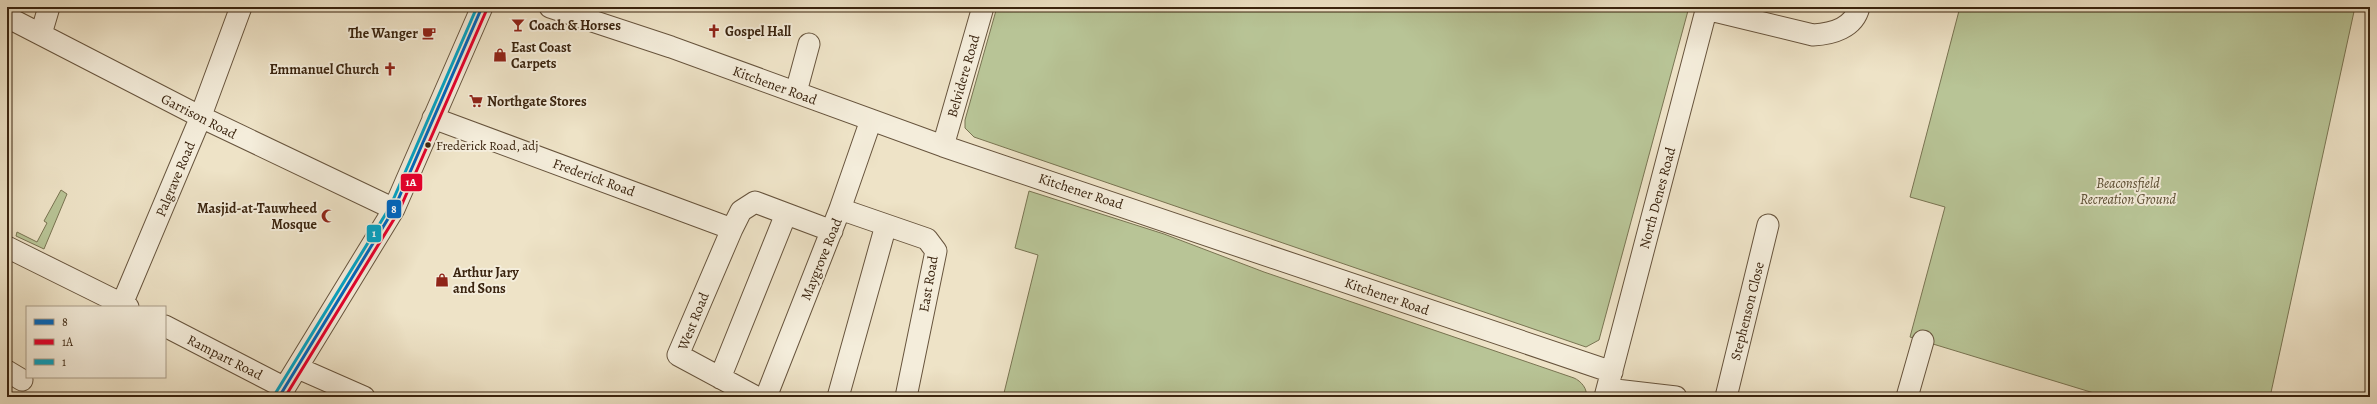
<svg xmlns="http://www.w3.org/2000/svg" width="2377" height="404" font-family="Alegreya,serif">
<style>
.green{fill:#b8c496;stroke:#797452}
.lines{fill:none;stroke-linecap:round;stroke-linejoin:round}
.minor-casing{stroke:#67543d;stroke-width:23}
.minor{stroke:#f4eddb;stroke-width:21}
.bus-1-casing{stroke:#f4eddb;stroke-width:6}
.bus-2-casing{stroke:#f4eddb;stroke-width:6}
.bus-3-casing{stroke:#f4eddb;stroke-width:6}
.bus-1{stroke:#0065bd;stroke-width:3}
.bus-2{stroke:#e4002b;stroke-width:3}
.bus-3{stroke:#03a2c4;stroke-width:3}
.bus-dot{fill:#3a240f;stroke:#f4eddb;stroke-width:1.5}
.labels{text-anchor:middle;stroke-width:4;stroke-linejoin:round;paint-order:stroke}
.bus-label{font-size:13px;fill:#3a240f;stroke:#f4eddb;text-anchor:start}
.poi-label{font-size:14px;font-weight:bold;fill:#3a240f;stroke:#f4eddb;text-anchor:start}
.street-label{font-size:14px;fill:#3a240f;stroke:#f4eddb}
.park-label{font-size:14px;font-style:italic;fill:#5a4c31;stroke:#f4eddb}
.line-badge{stroke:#f4eddb;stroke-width:1.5}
.badge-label{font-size:11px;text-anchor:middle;font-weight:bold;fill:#fff}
</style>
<rect width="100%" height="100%" fill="#eee3c7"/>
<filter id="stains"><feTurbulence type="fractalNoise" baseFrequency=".005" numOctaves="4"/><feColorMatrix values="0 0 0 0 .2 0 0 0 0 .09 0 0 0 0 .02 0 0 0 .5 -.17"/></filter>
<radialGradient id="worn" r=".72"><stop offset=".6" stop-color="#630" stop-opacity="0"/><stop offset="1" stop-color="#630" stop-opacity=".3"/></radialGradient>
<path class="green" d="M997 7H1689L1599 340 1586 347 974 137 965 128V120Z
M1960 7H2355L2270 397H2107L1910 337 1945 207 1910 197Z
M61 190 67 194 44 249 16 236 17 232 37 242 47 223 44 221Z
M1029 191 1164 234 1264 272 1574 378C1581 381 1588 389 1586 397H1003L1038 255 1015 248Z"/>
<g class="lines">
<g class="minor-casing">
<path id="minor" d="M550 7 671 47 943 146 1612 372
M1706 9 1813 35C1832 34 1854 28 1859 7
M7 17 201 117 394 209
M41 34 49 7
M796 92 809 44
M433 118 732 229
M943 146 983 7
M840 209 927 239 936 251 906 397
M7 247 128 307
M122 304 197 126 241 7
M165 326 285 388
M298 368 364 397
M7 371 22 380
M720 378 786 214
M1607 389 1676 397
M279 397 394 209 482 7
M756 397 678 355 732 229 741 211 755 202 832 231
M766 397 840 209 871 120
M838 397 886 225
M1605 397 1707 7
M1726 397 1768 225
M1907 397 1923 341"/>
</g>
<use href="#minor" class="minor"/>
<g class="bus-1-casing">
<path id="bus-1" d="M279 397 394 209 482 7"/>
</g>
<g class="bus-2-casing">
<path id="bus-2" d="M285 397 399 211 487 9"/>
</g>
<g class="bus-3-casing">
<path id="bus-3" d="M275 394 390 207 477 7"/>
</g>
<use href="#bus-1" class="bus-1"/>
<use href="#bus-2" class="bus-2"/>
<use href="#bus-3" class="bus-3"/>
</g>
<defs>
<g id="bar-bare" transform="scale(1.08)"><path d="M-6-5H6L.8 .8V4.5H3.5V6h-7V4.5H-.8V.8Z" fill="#8f2418" stroke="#f4eddb" stroke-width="2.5" paint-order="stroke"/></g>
<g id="church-bare" transform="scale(1.08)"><path d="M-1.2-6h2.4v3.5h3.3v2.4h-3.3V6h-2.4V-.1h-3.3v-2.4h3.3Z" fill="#8f2418" stroke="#f4eddb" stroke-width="2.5" paint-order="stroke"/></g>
<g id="cafe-bare" transform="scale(1.08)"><path d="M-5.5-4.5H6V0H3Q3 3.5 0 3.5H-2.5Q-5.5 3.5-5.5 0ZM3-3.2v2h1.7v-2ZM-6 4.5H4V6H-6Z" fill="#8f2418" stroke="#f4eddb" stroke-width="2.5" paint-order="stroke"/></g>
<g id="shop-bare" transform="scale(1.08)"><path d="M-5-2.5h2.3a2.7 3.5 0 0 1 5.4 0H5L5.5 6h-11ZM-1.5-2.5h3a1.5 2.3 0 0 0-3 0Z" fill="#8f2418" stroke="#f4eddb" stroke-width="2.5" paint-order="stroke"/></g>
<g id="supermarket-bare" transform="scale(1.08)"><path d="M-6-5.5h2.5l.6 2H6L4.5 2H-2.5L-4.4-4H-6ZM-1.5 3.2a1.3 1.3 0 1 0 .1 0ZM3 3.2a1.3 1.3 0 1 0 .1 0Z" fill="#8f2418" stroke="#f4eddb" stroke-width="2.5" paint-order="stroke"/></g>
<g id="mosque-bare" transform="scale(1.08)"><path d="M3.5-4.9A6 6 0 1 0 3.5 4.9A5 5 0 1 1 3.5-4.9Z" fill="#8f2418" stroke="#f4eddb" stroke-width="2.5" paint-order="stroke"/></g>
</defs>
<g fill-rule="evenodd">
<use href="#bar-bare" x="518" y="25"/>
<use href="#church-bare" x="714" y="31"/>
<use href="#cafe-bare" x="429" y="33"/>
<use href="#shop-bare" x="500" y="55"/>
<use href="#church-bare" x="390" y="69"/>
<use href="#supermarket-bare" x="476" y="101"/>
<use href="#mosque-bare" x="328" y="216"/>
<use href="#shop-bare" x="442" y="280"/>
</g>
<circle class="bus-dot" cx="428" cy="145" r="3.5"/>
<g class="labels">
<g class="bus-label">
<text x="436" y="150">Frederick Road, adj</text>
</g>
<g class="poi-label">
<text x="529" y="30">Coach &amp; Horses</text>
<text x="725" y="36">Gospel Hall</text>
<text x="418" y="38" text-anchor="end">The Wanger</text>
<text x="511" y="52">East Coast<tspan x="511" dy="16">Carpets</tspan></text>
<text x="379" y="74" text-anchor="end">Emmanuel Church</text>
<text x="487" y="106">Northgate Stores</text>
<text x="317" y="213" text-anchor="end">Masjid-at-Tauwheed<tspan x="317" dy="16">Mosque</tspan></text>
<text x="453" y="277">Arthur Jary<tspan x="453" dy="16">and Sons</tspan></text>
</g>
<g class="street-label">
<text transform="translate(963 76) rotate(-74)" y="5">Belvidere Road</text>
<text transform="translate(775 85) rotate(20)" y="5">Kitchener Road</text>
<text transform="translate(199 116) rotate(27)" y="5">Garrison Road</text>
<text transform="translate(594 177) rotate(20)" y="5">Frederick Road</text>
<text transform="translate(175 179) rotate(-67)" y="5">Palgrave Road</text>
<text transform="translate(1081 191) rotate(18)" y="5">Kitchener Road</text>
<text transform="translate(1657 198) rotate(-75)" y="5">North Denes Road</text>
<text transform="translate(821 259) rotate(-68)" y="5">Maygrove Road</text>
<text transform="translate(928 284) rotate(-80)" y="5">East Road</text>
<text transform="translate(1387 296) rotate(19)" y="5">Kitchener Road</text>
<text transform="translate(1747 311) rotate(-76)" y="5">Stephenson Close</text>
<text transform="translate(693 321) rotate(-68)" y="5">West Road</text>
<text transform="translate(225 357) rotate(27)" y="5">Rampart Road</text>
</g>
<g class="park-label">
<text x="2128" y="188">Beaconsfield<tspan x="2128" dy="16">Recreation Ground</tspan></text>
</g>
</g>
<g class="line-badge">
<rect x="400" y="173" width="23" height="19" rx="4" fill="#e4002b"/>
<rect x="386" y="199" width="16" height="20" rx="4" fill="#0065bd"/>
<rect x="366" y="224" width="16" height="19" rx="4" fill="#03a2c4"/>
</g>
<g class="badge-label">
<text x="411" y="186">1A</text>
<text x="394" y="213">8</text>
<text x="374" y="237">1</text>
</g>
<rect width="2377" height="404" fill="none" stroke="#eee3c7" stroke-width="24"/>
<rect x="8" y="8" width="2361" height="388" fill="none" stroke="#3a240f" stroke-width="2"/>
<rect x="12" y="12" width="2353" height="380" fill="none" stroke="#3a240f"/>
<rect x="26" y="306" width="140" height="72" fill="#f4eddb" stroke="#aa9d89"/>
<rect x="34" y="319" width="20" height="6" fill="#0065bd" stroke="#aa9d89"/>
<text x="62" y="326" font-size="12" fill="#3a240f">8</text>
<rect x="34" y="339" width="20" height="6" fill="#e4002b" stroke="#aa9d89"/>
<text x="62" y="346" font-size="12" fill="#3a240f">1A</text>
<rect x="34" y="359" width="20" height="6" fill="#03a2c4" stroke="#aa9d89"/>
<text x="62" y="366" font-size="12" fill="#3a240f">1</text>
<rect width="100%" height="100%" filter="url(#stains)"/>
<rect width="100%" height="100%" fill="url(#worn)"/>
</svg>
